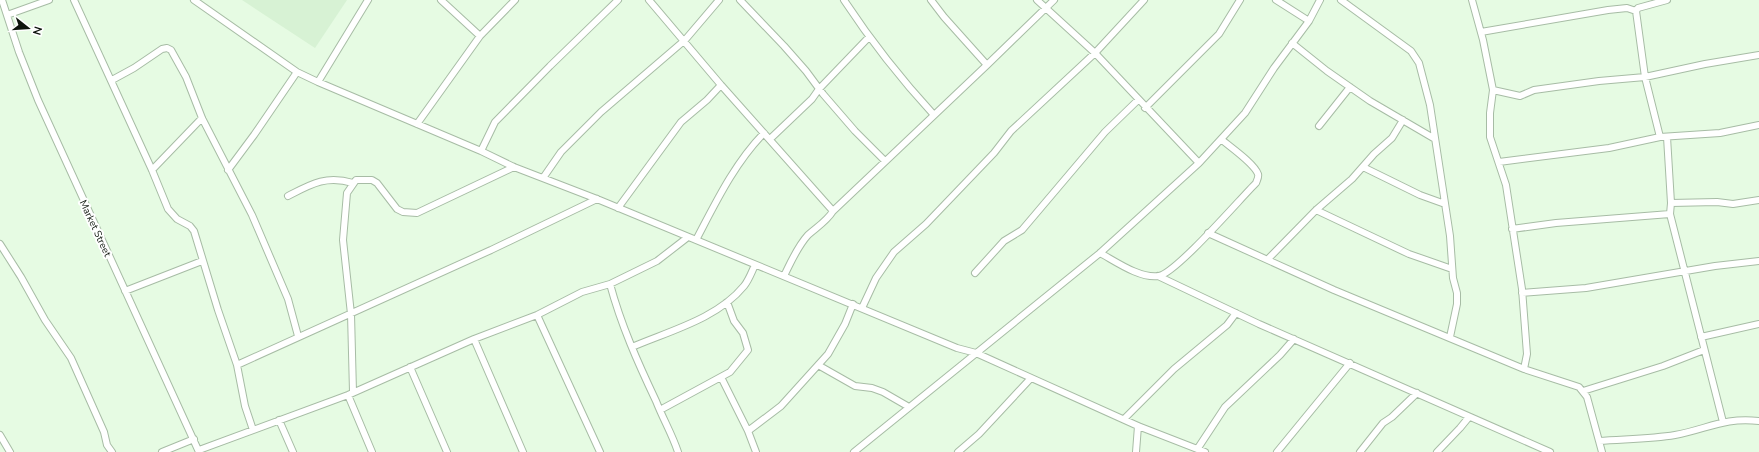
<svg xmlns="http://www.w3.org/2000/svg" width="1759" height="452" font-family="'Nunito Sans',sans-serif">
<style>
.built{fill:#d7f2d4}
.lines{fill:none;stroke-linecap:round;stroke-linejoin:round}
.minor-casing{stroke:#a7bca5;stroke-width:8}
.minor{stroke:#fff;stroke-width:6}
.labels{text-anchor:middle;stroke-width:4;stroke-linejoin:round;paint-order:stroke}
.street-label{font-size:10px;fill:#0e150d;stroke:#fff}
</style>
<rect width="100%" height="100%" fill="#e6fbe3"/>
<path class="built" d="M242 0H347L315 48Z"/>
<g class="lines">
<g class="minor-casing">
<path id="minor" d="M2 0 19 52 38 100 199 452
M74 0 152 170 168 209 177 219 190 226 194 231 218 310 237 365 245 406 253 430
M194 0 297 72 318 82 481 151 514 167 597 199 957 348 976 353 1138 426 1205 452
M441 0 480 36
M649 0 721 85 833 211 987 65 1054 0
M740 0 784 46 806 71 823 94 855 131 885 161
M844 0C871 41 901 79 934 115
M931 0 944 17 987 65
M1037 0 1095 53 1199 163
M1276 0 1309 21
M1341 0 1411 51 1419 63 1430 105 1450 236 1453 278 1457 293V304L1450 337
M1472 0 1483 40 1493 90 1490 113V137L1506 185 1522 289 1527 354 1524 369 1579 387 1587 397 1602 452
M7 15 49 0
M1481 32 1608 10 1627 8 1636 11
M1292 43 1327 71 1370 101 1435 139
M112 80 134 68 162 49 167 48 171 50 186 77 202 118 252 215 288 299 298 336
M318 82 368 0
M1493 90 1520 96 1534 90 1599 81 1645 77 1705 64 1759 55
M1145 108 1219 34 1240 0
M417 124 480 36 515 0
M1319 126 1350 87
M1660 137 1645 77 1636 11 1638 8 1667 0
M1667 137 1671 203 1670 214 1723 422
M770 139 812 99 819 89 869 37
M481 151 495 122 550 66 618 0
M1499 162 1609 148 1660 137 1720 133 1759 125
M1363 167 1420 195 1445 204
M152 170 202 118
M228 170 254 135 297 72
M543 178 561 152 601 112 685 40 719 0
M288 196C311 184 326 175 353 183
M1671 203 1717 202 1733 204 1759 200
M618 208 681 122 707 100 721 85
M1316 210 1409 254 1452 269
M1512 229 1556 223 1670 214
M1208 233 1334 290 1524 369
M696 240C716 202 734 164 764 133
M0 244 21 277 45 320 71 358 104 432 107 445 112 452
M1100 253C1115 261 1140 279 1159 276 1177 272 1239 200 1256 183 1257 180 1259 177 1258 174 1254 163 1230 147 1221 139
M1268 259 1316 210 1352 179 1374 154 1392 138 1403 120
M975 273 1004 241 1022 230 1105 132 1138 100
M784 276C791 262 797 247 808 235 817 227 827 221 833 211
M1158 276 1259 324 1550 452
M610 284C621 325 638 363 656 401 663 419 672 434 678 452
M125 291 202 261
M1522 293 1586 288 1715 266 1759 261
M862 308 876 278 894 252 926 224 994 153 1011 131 1095 53 1144 0
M537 315 600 452
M1701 337 1759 324
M474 339 523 452
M632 347C669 331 717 319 744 286 749 280 752 271 755 265
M237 365 491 250 597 199
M818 365 855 386 872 388 883 392 909 407
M410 367 447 452
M721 377 748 431 756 452
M1583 391 1663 366 1704 350
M353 392 351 314 343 240 347 193 356 180H372L377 183 397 209 403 212 417 213 514 167
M348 395 372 452
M660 410 730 372 748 350 743 333 734 321 727 302
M1124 419 1174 369 1227 325 1236 313
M279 420 293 452
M748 431 781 406 828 354 845 324 853 304
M0 435 10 452
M1599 441C1624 439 1651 439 1675 435 1708 429 1724 417 1759 421
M1198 448 1225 407 1280 355 1294 339
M199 450 348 395 474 339 537 315 582 292 610 284 657 261 688 237
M162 452 194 439
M854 452 1100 253 1199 163 1245 113 1274 68 1309 21 1320 0
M958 452 979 434 1031 378
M1136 452 1138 426
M1277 452 1350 363
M1360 452 1383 423 1392 417 1417 393
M1437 452 1460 428 1469 417"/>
</g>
<use href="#minor" class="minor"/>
</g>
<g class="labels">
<g class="street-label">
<text transform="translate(96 228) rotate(65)" y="4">Market Street</text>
</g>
</g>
<g transform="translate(28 28) rotate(107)" stroke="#ffffff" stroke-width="3" paint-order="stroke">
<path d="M0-3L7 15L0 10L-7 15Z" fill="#0e150d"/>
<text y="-6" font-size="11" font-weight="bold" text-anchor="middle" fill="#0e150d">N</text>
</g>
</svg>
